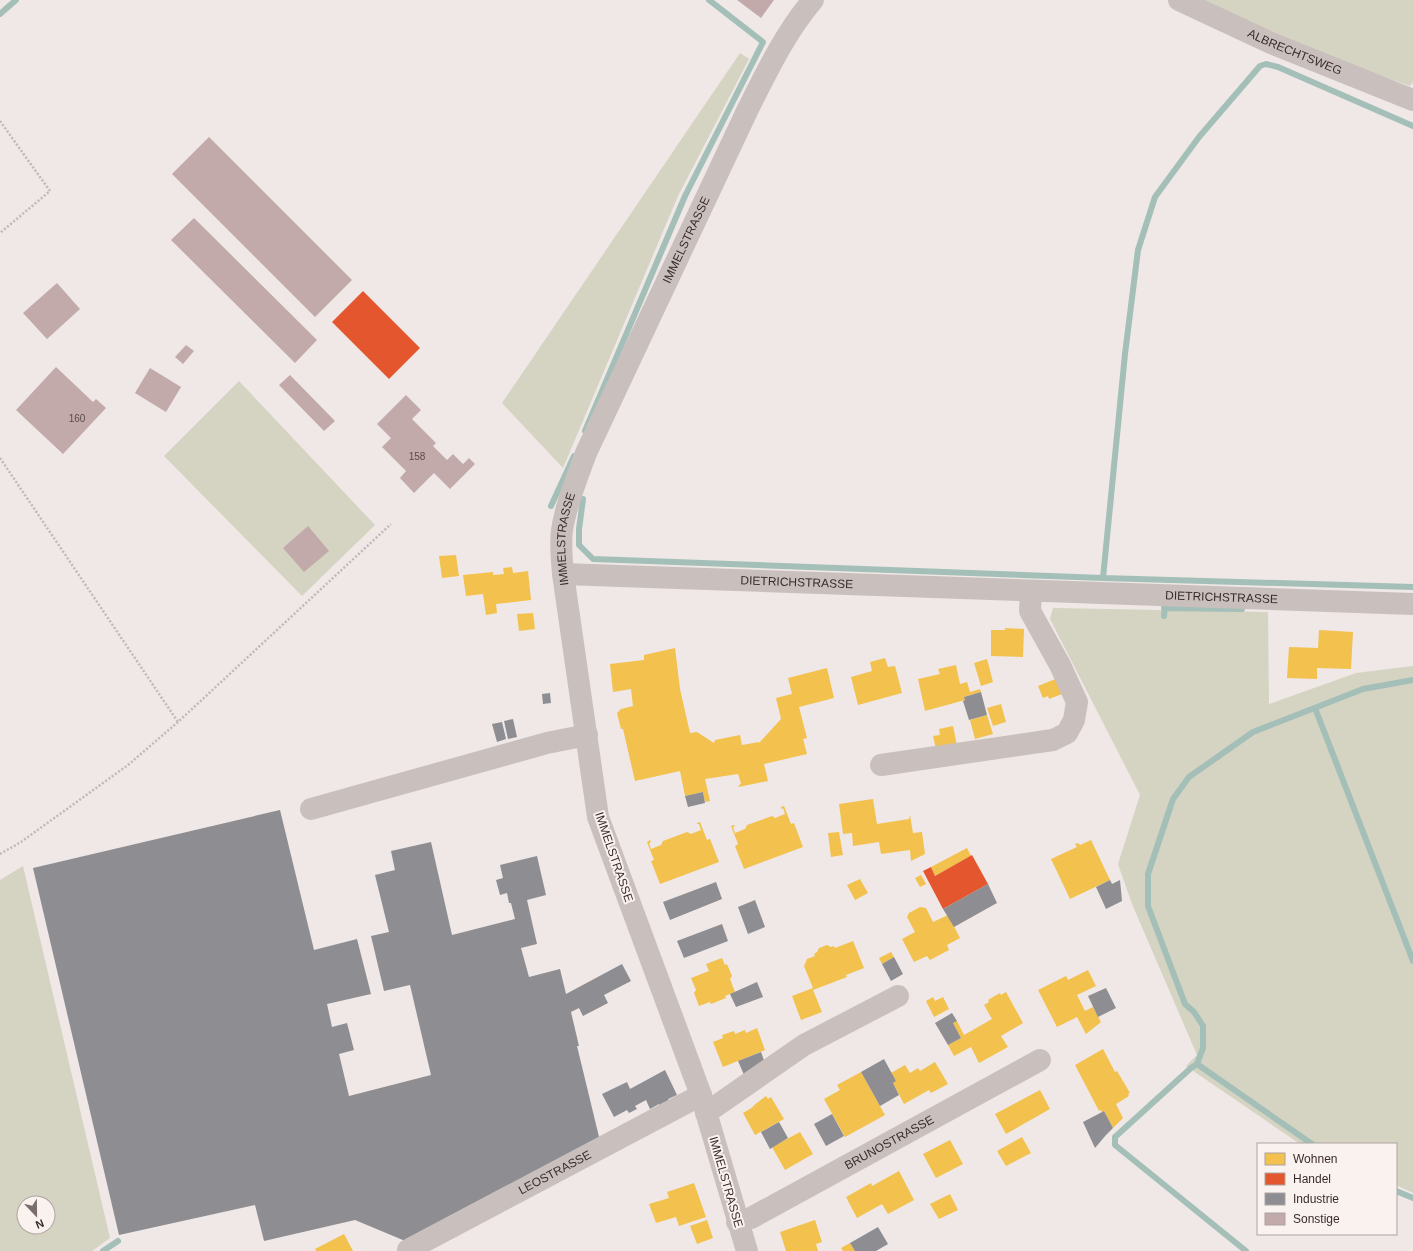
<svg xmlns="http://www.w3.org/2000/svg" width="1413" height="1251" font-family="Arial,sans-serif">
<style>
.green{fill:#d5d3c1;fill-rule:evenodd}
.homes{fill:#f2c14e}
.shops{fill:#e4572e}
.industry{fill:#8d8d92}
.lines{fill:none;stroke-linecap:round;stroke-linejoin:round}
.stream{stroke:#a3bfb8;stroke-width:6}
.building{fill:#c2a9aa}
.path{stroke:#c1b8b7;stroke-width:2.5;stroke-dasharray:2 2;stroke-linecap:butt}
.minor{stroke:#c9c0be;stroke-width:22}
.labels{text-anchor:middle;stroke-width:4;stroke-linejoin:round;paint-order:stroke}
.number-label{font-size:10px;fill:#5c4b4c}
.street-label{font-size:12px;fill:#3a2c2c;stroke:#faf2ef}
</style>
<rect width="100%" height="100%" fill="#efe8e6"/>
<path class="green" d="M1199 0H1413V82L1410 86 1271 36Z
M740 53 749 59 678 196 563 468 502 403Z
M239 381 375 525 302 596 164 456Z
M1053 608 1268 612 1269 704 1356 673 1413 666V1193L1396 1185V1144H1300L1186 1066 1197 1055 1132 904 1118 864 1140 795 1050 619Z
M23 866 110 1238 92 1251H0V880ZM24 1203H48V1227H24Z"/>
<path class="homes" d="M456 555 459 576 442 578 439 556Z
M512 567 513 573 528 571 531 600 496 604 497 613 486 615 483 594 466 596 463 575 493 572V575L504 574 503 568Z
M533 613 535 629 519 631 517 614Z
M1005 628 1024 629 1023 657 991 656V630H1005Z
M1319 630 1353 632 1351 669 1317 668V679L1287 678 1289 647 1318 648Z
M675 648 680 689 690 733 697 732 714 743 715 740 740 735 742 745 759 742V743L781 719 776 698 792 694 788 678 827 668 834 698 799 707 807 738 803 739 807 754 764 764 768 781 738 787 741 783 738 774 705 779 710 801 705 802 703 792 685 796 680 771 635 781 623 729H621L617 713 621 709 633 706 631 689 613 692 610 664 644 660V655Z
M885 658 888 667 895 666 902 693 858 705 851 677 872 671 870 662Z
M987 659 993 682 981 686 974 663Z
M956 665 960 684 967 682 970 692 980 689 981 692 964 697 965 700 925 711 918 679 940 674 938 669Z
M1058 678 1062 694 1049 699 1048 696 1043 698 1038 686Z
M1001 704 1006 722 993 726 987 708Z
M987 715 993 734 975 739 970 720Z
M953 726 957 746 936 749 933 736 940 735 939 729Z
M873 799 877 824 909 819 910 815 913 833 922 832 925 854 911 861 910 850 881 854 879 842 853 846 852 833 843 834 839 804Z
M784 806 791 824 794 823 803 847 744 869 735 846 738 844 731 826 734 825 735 826 733 827 735 833 745 829 747 825 772 816 775 818 785 814 783 808 781 809V807Z
M700 822 707 840 710 839 719 862 660 884 651 861 654 860 647 842 650 840 651 842 649 843 651 849 661 845 663 841 687 832 691 834 701 830 699 824H697V823Z
M839 832 843 855 831 857 828 833Z
M1091 840 1110 880 1070 899 1051 859 1077 847 1075 844 1078 843 1080 845Z
M967 848 971 856 935 876 931 867Z
M921 875 926 884 920 887 915 878Z
M860 879 868 893 855 900 847 885Z
M920 907 926 908 933 922 948 915 960 938 947 945 949 950 930 960 927 956 914 962 902 939 915 932 907 917 909 913Z
M853 941 864 968 846 975 847 977 813 990 822 1012 801 1020 792 996 813 988 804 966 807 959 815 956 814 954 817 952 819 948 827 945 831 947 834 946 835 948Z
M891 952 894 957 882 964 879 958Z
M722 958 725 965 727 964 732 976 730 979 735 992 725 996 726 998 711 1004 710 1002 699 1006 694 993 696 990 691 978 709 971 706 964Z
M1088 970 1096 986 1077 995 1085 1011 1093 1007 1101 1022 1086 1034 1077 1017 1057 1027 1038 990 1066 976 1068 980Z
M1006 992 1023 1023 1001 1036 1008 1047 979 1063 971 1047 954 1056 948 1045 961 1038 953 1023 957 1021 964 1035 992 1019 984 1005 989 1002 988 1000 1000 993 1001 995Z
M933 997 935 1001 943 997 949 1009 934 1017 926 1001Z
M757 1028 765 1050 723 1067 713 1042 723 1038 722 1035 734 1031 735 1034 745 1030 746 1033Z
M1103 1049 1115 1072 1117 1071 1130 1093 1128 1094 1129 1096 1116 1104 1123 1118 1113 1128 1104 1111 1102 1112 1100 1110 1099 1111 1075 1065Z
M935 1062 948 1084 931 1093 929 1090 904 1104 893 1083 896 1081 891 1073 905 1065 910 1073 918 1068 920 1071Z
M861 1072 885 1115 845 1137 824 1099 840 1090 837 1085Z
M1040 1090 1050 1109 1006 1134 995 1114Z
M766 1096 768 1099 771 1097 784 1119 755 1135 743 1113 753 1107V1106Z
M800 1132 813 1154 785 1170 772 1147Z
M1022 1137 1031 1153 1006 1166 997 1151Z
M950 1140 963 1164 936 1178 923 1154Z
M899 1171 914 1200 888 1214 882 1204 857 1218 846 1197 871 1183 872 1186Z
M694 1183 706 1217 679 1226 676 1217 656 1223 649 1204 669 1198 667 1192Z
M950 1194 958 1210 939 1219 930 1204Z
M707 1220 713 1238 697 1244 690 1226Z
M815 1220 822 1242 816 1244 818 1251H786L780 1232Z
M344 1234 353 1251H316L315 1249Z
M850 1243 855 1251H843L841 1248Z"/>
<path class="shops" d="M363 291 420 348 389 379 332 322Z
M972 855 988 884 943 909 923 871 931 867 935 876Z"/>
<path class="industry" d="M981 692 987 715 969 720 963 701 965 700 964 697Z
M550 693 551 703 543 704 542 694Z
M513 719 517 737 508 739 504 721Z
M502 722 506 739 497 742 492 724Z
M703 792 705 803 688 807 685 796Z
M280 810 314 950 357 939 371 994 327 1004 332 1027 347 1023 354 1050 339 1054 349 1096 431 1075 410 985 384 991 371 936 389 932 375 875 395 870 391 851 431 842 452 935 515 919 511 903H509L507 893 500 895 496 880 503 878 500 865 537 856 546 895 527 900 537 944 521 948 529 977 560 969 566 994 622 964 631 981 604 995 608 1003 583 1016 579 1008 571 1012 579 1046H577L600 1141 410 1243 355 1220 264 1241 255 1205 119 1235 33 868Z
M1110 880 1112 884 1120 880 1122 901 1106 909 1096 887Z
M716 882 722 899 670 920 663 902Z
M988 884 997 903 954 927 943 909Z
M755 900 765 927 748 934 738 907Z
M722 924 728 941 684 958 677 941Z
M894 957 903 974 891 981 882 964Z
M757 982 763 997 736 1007 730 994Z
M1106 988 1116 1008 1098 1017 1088 996Z
M952 1013 957 1021 953 1023 961 1038 948 1045 935 1023Z
M761 1052 765 1063 745 1077 738 1061Z
M884 1059 896 1081 893 1083 899 1095 880 1106 861 1072Z
M665 1070 677 1095 668 1099 670 1102 660 1107 659 1104 650 1109 646 1100 635 1106 637 1109 629 1113 627 1110 614 1117 602 1094 627 1082 630 1089Z
M1104 1111 1113 1128 1106 1135 1095 1148 1083 1122Z
M832 1114 844 1136 826 1146 814 1124Z
M779 1122 788 1138 770 1149 761 1132Z
M878 1227 888 1244 876 1251H855L850 1243Z"/>
<g class="lines">
<path class="stream" d="M0 14 16 0
M585 431 685 196 763 42 709 0
M583 499 579 529V545L593 559 1103 578 1413 587
M551 506 574 456
M1103 578 1125 354 1138 250 1155 197 1199 137 1260 66 1266 64 1278 67 1413 126
M1164 608 1242 609
M1164 616 1165 605
M1315 708 1413 961
M1197 1064 1312 1144
M1396 1191 1413 1198
M103 1251 118 1241
M1246 1251 1115 1145V1137L1191 1068 1197 1064 1203 1048V1026L1194 1012 1185 1004 1148 906V874L1173 799 1189 777 1253 732 1363 689 1413 680"/>
</g>
<path class="building" d="M737 0H774L761 18Z
M209 137 352 280 315 317 172 174Z
M194 218 317 340 295 363 171 240Z
M57 283 80 309 47 339 23 313Z
M186 345 194 351 183 364 175 357Z
M56 367 93 402 96 399 106 408 63 454 16 410Z
M150 368 181 387 166 412 135 393Z
M290 375 335 421 324 431 279 385Z
M406 395 421 410 412 419 436 443 433 446 447 460 453 454 463 464 469 458 475 464 450 489 434 473 414 493 400 478 406 471 382 447 391 438 377 424Z
M308 526 329 551 304 572 283 548Z"/>
<g class="lines">
<path class="path" d="M0 121 50 191 0 233
M0 458 178 722
M0 854 21 842 128 765 178 722 391 524"/>
<g class="minor">
<path id="s1" d="M1179 0 1271 43 1413 100"/>
<path id="s2" d="M563 574 1413 604"/>
<path d="M881 765 1053 740 1067 733 1074 720 1077 702 1060 665 1030 611 1031 591"/>
<path d="M311 809 547 743 587 735"/>
<path d="M706 1113 804 1045 898 996"/>
<path id="s3" d="M737 1222 751 1218 1040 1060"/>
<path id="s4" d="M408 1250 701 1095"/>
<path id="s5" d="M747 1251 701 1095 598 817 563 574C562 560 560 545 562 530 566 504 577 478 586 453L747 111C766 73 785 33 813 0"/>
</g>
</g>
<g class="labels">
<g class="number-label">
<text x="77" y="422">160</text>
<text x="417" y="460">158</text>
</g>
<g class="street-label">
<text dy="4" stroke="none"><textPath href="#s1" startOffset="127">ALBRECHTSWEG</textPath></text>
<text dy="4" stroke="none"><textPath href="#s5" startOffset="1065">IMMELSTRASSE</textPath></text>
<text dy="4" stroke="none"><textPath href="#s5" startOffset="740">IMMELSTRASSE</textPath></text>
<text dy="4" stroke="none"><textPath href="#s2" startOffset="234">DIETRICHSTRASSE</textPath></text>
<text dy="4" stroke="none"><textPath href="#s2" startOffset="659">DIETRICHSTRASSE</textPath></text>
<text transform="translate(614 857) rotate(71)" y="4">IMMELSTRASSE</text>
<text dy="4" stroke="none"><textPath href="#s3" startOffset="172">BRUNOSTRASSE</textPath></text>
<text dy="4" stroke="none"><textPath href="#s4" startOffset="166">LEOSTRASSE</textPath></text>
<text transform="translate(726 1182) rotate(74)" y="4">IMMELSTRASSE</text>
</g>
</g>
<rect x="1257" y="1143" width="140" height="92" fill="#faf2ef" stroke="#ada3a1"/>
<rect x="1265" y="1153" width="20" height="12" fill="#f2c14e" stroke="#ada3a1"/>
<text x="1293" y="1163" font-size="12" fill="#3a2c2c">Wohnen</text>
<rect x="1265" y="1173" width="20" height="12" fill="#e4572e" stroke="#ada3a1"/>
<text x="1293" y="1183" font-size="12" fill="#3a2c2c">Handel</text>
<rect x="1265" y="1193" width="20" height="12" fill="#8d8d92" stroke="#ada3a1"/>
<text x="1293" y="1203" font-size="12" fill="#3a2c2c">Industrie</text>
<rect x="1265" y="1213" width="20" height="12" fill="#c2a9aa" stroke="#ada3a1"/>
<text x="1293" y="1223" font-size="12" fill="#3a2c2c">Sonstige</text>
<g transform="translate(36 1215) rotate(158)"><circle r="19" fill="#faf2ef" stroke="#ada3a1"/>
<path d="M0-3L7 15L0 10L-7 15Z" fill="#796e6d"/>
<text y="-6" font-size="11" font-weight="bold" text-anchor="middle" fill="#3a2c2c">N</text>
</g>
</svg>
